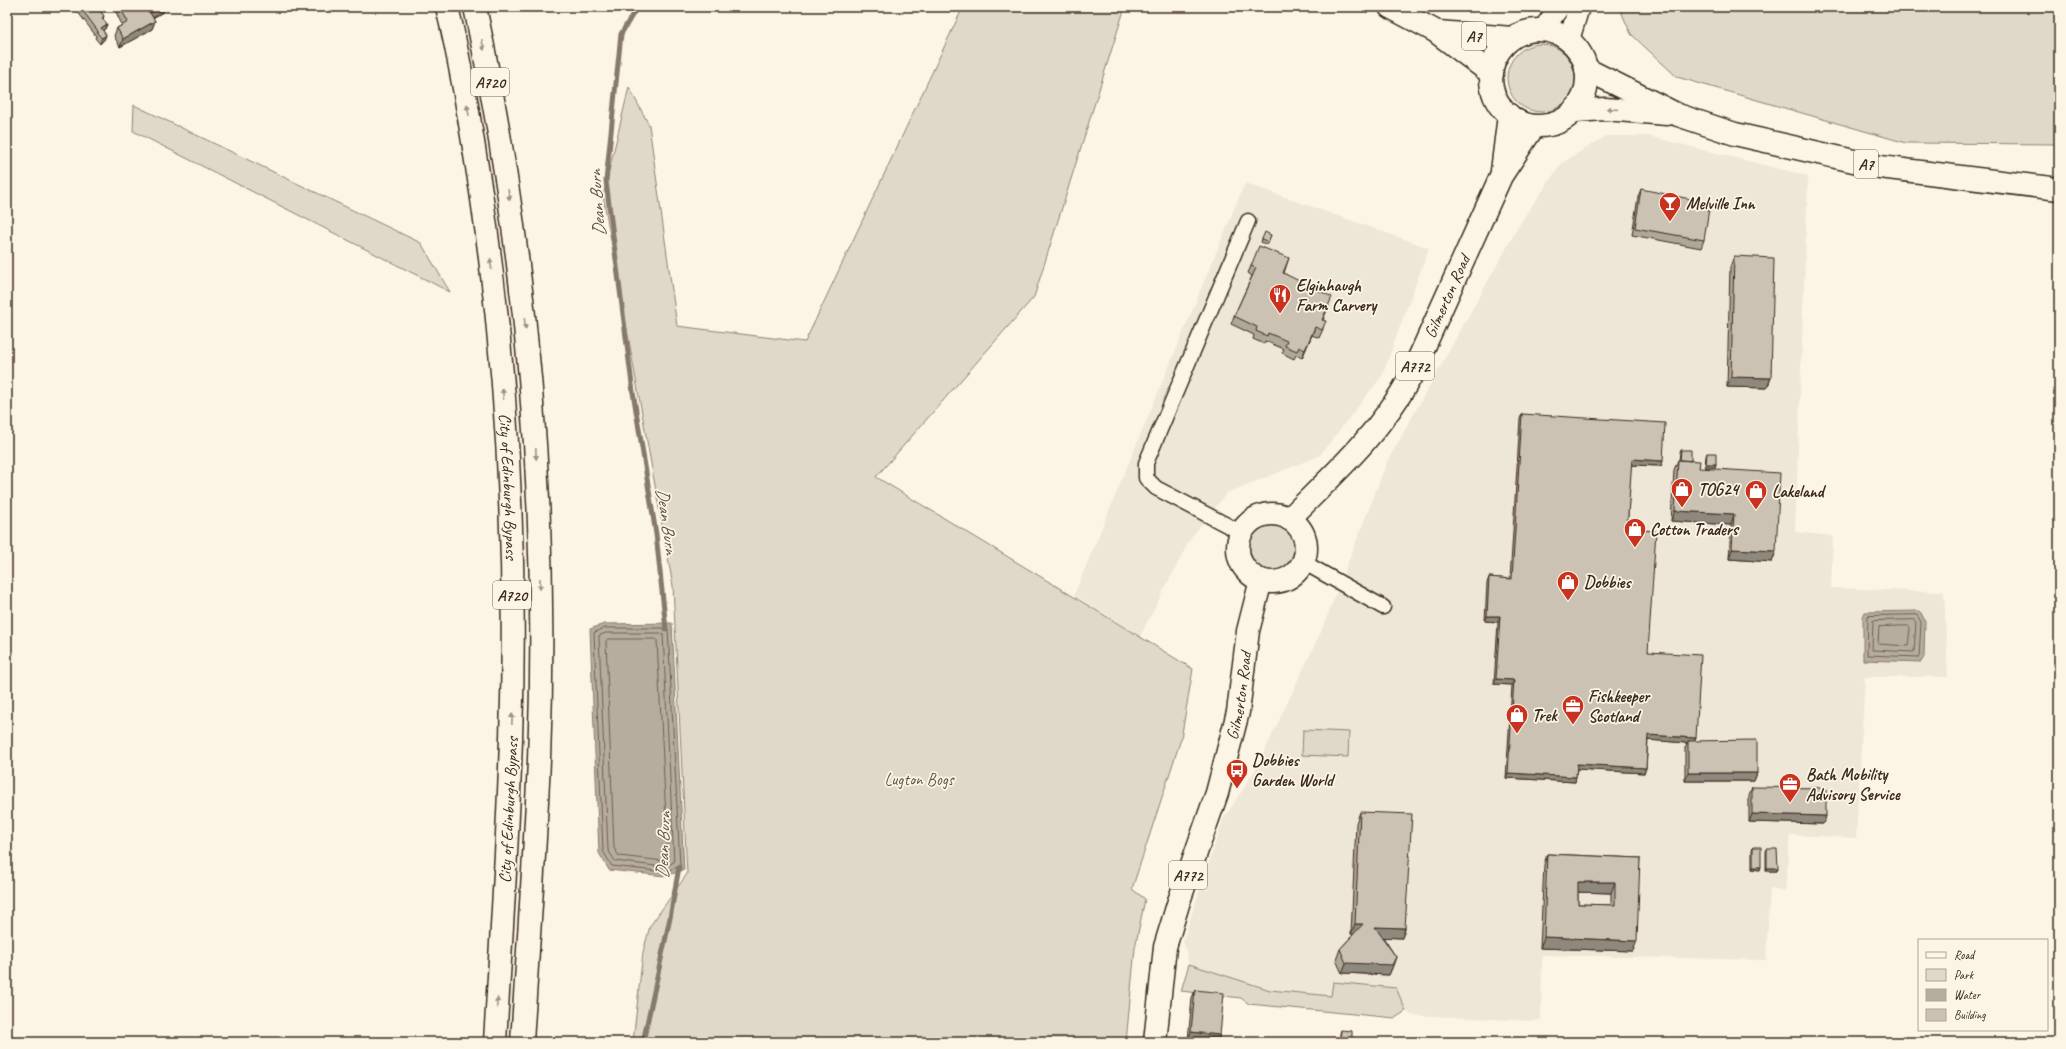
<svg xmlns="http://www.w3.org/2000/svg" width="2066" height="1049" font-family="Caveat,sans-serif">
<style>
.built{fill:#eee6d6}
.green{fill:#e0d8c8;stroke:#8e8173}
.water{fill:#b7ad9e;stroke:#85796b}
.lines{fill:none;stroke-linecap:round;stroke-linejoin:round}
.shore{stroke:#6d5e51;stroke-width:1}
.stream{stroke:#85796b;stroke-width:5}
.street-casing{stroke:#3b2a1e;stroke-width:17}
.secondary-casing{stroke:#3b2a1e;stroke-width:23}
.primary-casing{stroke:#3b2a1e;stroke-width:25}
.highway-casing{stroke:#3b2a1e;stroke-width:25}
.street{stroke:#fcf5e5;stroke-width:14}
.secondary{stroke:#fcf5e5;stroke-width:20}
.primary{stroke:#fcf5e5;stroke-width:22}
.highway{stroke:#fcf5e5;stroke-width:22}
.wall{fill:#afa79a;stroke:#3b2a1e;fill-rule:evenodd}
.shaded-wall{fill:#8f887d;stroke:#3b2a1e}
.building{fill:#ccc2b3;stroke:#3b2a1e;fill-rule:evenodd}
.oneway{fill:#9c9082}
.labels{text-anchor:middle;stroke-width:3.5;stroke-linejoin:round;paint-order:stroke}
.shield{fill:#fcf5e5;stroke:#75675a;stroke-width:1}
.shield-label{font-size:16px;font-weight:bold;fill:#3b2a1e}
.poi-label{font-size:17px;font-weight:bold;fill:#3b2a1e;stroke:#fcf5e5;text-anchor:start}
.street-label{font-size:17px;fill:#3b2a1e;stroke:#fcf5e5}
.park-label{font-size:17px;fill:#645648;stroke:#fcf5e5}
.water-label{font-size:18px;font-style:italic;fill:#605144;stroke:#fcf5e5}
</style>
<rect width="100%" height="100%" fill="#fcf5e5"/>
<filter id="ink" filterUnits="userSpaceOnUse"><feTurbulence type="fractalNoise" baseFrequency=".025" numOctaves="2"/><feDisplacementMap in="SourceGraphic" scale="8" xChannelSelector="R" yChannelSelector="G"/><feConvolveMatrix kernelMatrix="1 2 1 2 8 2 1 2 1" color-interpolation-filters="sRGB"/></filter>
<g filter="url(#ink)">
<path class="built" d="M1606 136H1648L1808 176 1795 532 1833 536 1831 588 1944 592 1948 677H1865L1856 838 1790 835 1785 891 1770 888 1766 960 1542 955 1541 1020 1531 1021 1411 1015 1406 1011 1396 988 1333 982 1331 996 1270 990 1189 964 1183 940 1223 820 1256 769 1321 632 1387 462 1522 220 1562 163Z
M1245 183 1429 248 1382 376 1319 456 1227 493 1192 536 1140 636 1074 595Z"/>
<path class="green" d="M963 7H1125L1034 297 876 477 1193 669 1181 739 1132 889 1145 899 1135 948 1126 1042H633L643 952 650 926 687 874 673 586 603 196 629 87 649 125 677 326 805 342Z
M1619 7H2059V144L1906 143 1677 77 1631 34Z
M1507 78a34 34 0 1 1 68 0a34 34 0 1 1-68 0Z
M134 105 421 243 450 292 133 131Z
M1249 548a23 23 0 1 1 46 0a23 23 0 1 1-46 0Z
M1303 730 1349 732 1348 757 1302 755Z
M1189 964 1270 990 1331 996 1333 982 1396 988 1406 1011 1395 1018 1249 1004 1241 998 1181 991Z"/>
<path class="water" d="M1920 611 1925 621 1924 657 1921 662 1863 660V617L1865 612Z
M672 623 684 870 665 876 609 870 599 853 590 629 604 624Z"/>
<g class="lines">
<path class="shore" d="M1917 615 1921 622 1919 657 1867 655 1868 616Z
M1914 620 1916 623 1914 652 1872 650 1873 621Z
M1908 626 1910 628 1908 646 1878 644 1879 627Z
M605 628H666L668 629 680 866 665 872 612 866 603 851 594 633Z
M606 633H661L663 634 674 862 664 867 615 861 608 850 599 636Z
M608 639H656L657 640 668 858 664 861 619 856 614 848 606 641Z"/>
<path class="stream" d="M637 7 621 34 606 181 633 392 656 534 666 629
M643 1042 670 918 679 867"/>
<g class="street-casing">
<path id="street" d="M1242 533 1156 488 1146 478V463L1248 221
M1303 562 1383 607"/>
</g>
<g class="secondary-casing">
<path id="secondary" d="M1543 30 1559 7
M1569 40 1579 7"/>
</g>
<g class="primary-casing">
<g id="primary">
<path d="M1390 7 1435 31 1492 74"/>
<circle cx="1539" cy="78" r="48"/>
<path d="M1438 32 1512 38"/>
<path d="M1586 69 1678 115 1735 134 1880 167 2059 189"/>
<path d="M1574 111 1605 109 1667 114"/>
<path d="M1502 171 1509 115"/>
<circle cx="1272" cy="548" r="34"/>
<path id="s1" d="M1289 519C1334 474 1379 434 1410 378L1501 176 1534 126"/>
<path id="s2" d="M1155 1042 1165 947 1179 901 1217 793 1238 712 1248 631 1261 580"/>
</g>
</g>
<g class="highway-casing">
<g id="highway">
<path id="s3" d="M447 7C462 68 471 130 481 192 508 373 517 557 511 739 508 840 501 941 495 1042"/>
<path d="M475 7C527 254 549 507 539 760 535 854 528 948 522 1042"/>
</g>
</g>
<use href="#street" class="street"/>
<use href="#secondary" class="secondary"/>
<use href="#primary" class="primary"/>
<use href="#highway" class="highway"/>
</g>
<path class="wall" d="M74 7H97L104 16 103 19 107 24 105 29 103 31 106 35 104 40 100 44 95 38 96 36Z
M117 7H165L163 12 153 18 155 21 152 29 120 47 114 36 117 28 122 25 116 12Z
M1641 189 1704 240 1701 248 1632 235 1638 197Z
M1271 235 1267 245 1261 242 1262 239Z
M1734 256 1771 378 1767 388 1727 387 1730 267Z
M1289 258 1284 273 1329 305 1323 320V329L1319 338 1312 335 1302 358 1296 355 1294 359 1282 353 1284 349 1265 341 1264 344 1253 339 1254 335 1231 324 1234 316 1252 276 1248 273 1251 266Z
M1522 414 1663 461 1661 466 1631 465 1627 529 1648 652 1695 741 1757 773 1754 781H1685V748L1687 743 1648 740 1646 768 1644 773 1577 769 1575 782 1506 778 1512 685 1494 684 1498 622 1485 621 1487 583 1489 577 1510 579 1520 419Z
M1681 450 1691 461 1699 468 1776 551 1772 562 1729 559 1731 525 1671 521 1674 470 1678 460H1679L1680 452Z
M1707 453 1716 464 1715 467H1705L1706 456Z
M1752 787 1826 816 1823 824 1749 822V795Z
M1360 812 1405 928 1402 938 1383 937 1396 957 1392 968 1389 975 1342 973 1336 960 1340 949 1354 934H1351L1356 823Z
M1753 847 1760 870 1752 869V850Z
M1767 849 1777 871H1766V851Z
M1547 854 1640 858 1633 951 1540 948 1544 865ZM1578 892 1611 893V905L1578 904Z
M1195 990 1220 1035 1217 1042 1188 1040 1192 998Z
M1341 1030 1352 1042H1340V1033Z"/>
<path class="shaded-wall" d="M162 7H165L163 12 147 21 150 13Z
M155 21 152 29 120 47 123 39Z
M107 24 105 29 99 34 101 28Z
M106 35 104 40 100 44 102 38Z
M1315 327 1312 335 1302 358 1305 350Z
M1731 377 1771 378 1767 388 1727 387Z
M1632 459 1663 461 1661 466 1630 465Z
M1706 464H1716L1715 467H1705Z
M1675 511 1734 514 1731 525 1671 521Z
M1732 549 1776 551 1772 562 1729 559Z
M1487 616H1500L1498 622 1485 621Z
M1496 679 1514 680 1512 685 1494 684Z
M1648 735 1696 738 1694 743 1688 741 1687 743 1646 740Z
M1577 764 1646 768 1644 773 1575 769Z
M1508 773 1576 777 1575 782 1506 778Z
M1688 773H1757L1754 781H1685Z
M1752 814 1826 816 1823 824 1749 822Z
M1753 867H1761L1760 870 1752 869Z
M1767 868H1778L1777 871H1766Z
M1578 882H1615L1611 893 1575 892Z
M1355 924H1363L1360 935 1351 934Z
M1375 927 1405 928 1402 938 1372 937Z
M1544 937 1637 941 1633 951 1540 948Z
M1396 957 1392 968 1389 975 1342 973 1346 963Z
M1191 1032 1220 1035 1217 1042 1188 1040Z"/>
<path class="building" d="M80 7H97L104 16 102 18 107 24 101 28 106 35 102 38 97 33 98 31Z
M120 7H162L150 13 155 21 123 39 117 28 128 22Z
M1641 189 1710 203 1704 240 1635 228Z
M1265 232 1271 235 1268 242 1262 239Z
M1259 246 1289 258 1283 273 1332 297 1322 320 1326 321 1322 330 1315 327 1305 350 1299 347 1297 351 1285 346 1287 341 1268 333 1267 336 1256 331 1257 327 1234 316 1256 268 1251 266Z
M1734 256 1774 258 1771 378 1731 377Z
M1522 414 1665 423 1663 461 1632 459 1627 529 1656 531 1648 652 1701 655 1696 738 1648 735 1646 768 1577 764 1576 777 1508 773 1514 680 1496 679 1500 616H1487L1489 577 1512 579Z
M1681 450H1691V461L1680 460Z
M1707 453H1716V464H1706Z
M1678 460 1700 461 1699 468 1780 473 1776 551 1732 549 1734 514 1675 511Z
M1757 740V773H1688V741Z
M1752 787 1826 788V816L1752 814Z
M1360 812 1412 814 1405 928 1375 927 1396 957 1392 965 1346 963 1340 949 1363 924H1355Z
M1753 847H1761V867H1753Z
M1767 849H1777L1778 868H1767Z
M1547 854 1640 858 1637 941 1544 937ZM1578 882H1615V905L1578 904Z
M1195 990 1224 993 1220 1035 1191 1032Z
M1341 1030 1352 1031V1042H1340Z
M1572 1040H1580V1042H1572Z"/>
<defs><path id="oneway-solid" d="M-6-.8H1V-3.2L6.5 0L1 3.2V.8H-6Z"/></defs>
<g class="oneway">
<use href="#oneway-solid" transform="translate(483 45) rotate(78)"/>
<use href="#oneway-solid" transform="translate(1612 109) rotate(-175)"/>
<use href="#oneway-solid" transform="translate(468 110) rotate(-100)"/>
<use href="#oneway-solid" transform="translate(509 195) rotate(81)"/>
<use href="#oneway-solid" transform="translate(491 264) rotate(-96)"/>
<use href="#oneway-solid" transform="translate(525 324) rotate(84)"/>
<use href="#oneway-solid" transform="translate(503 394) rotate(-95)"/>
<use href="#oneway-solid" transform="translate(536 454) rotate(88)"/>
<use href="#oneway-solid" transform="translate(540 584) rotate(89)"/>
<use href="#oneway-solid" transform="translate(512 719) rotate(-89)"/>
<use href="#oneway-solid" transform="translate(497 1003) rotate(-86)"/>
</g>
</g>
<defs>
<g id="bar-pin" transform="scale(1.15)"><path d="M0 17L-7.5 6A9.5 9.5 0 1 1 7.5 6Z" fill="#c8321e" stroke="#fcf5e5"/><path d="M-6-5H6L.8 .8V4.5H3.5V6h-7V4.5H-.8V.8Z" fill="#fff"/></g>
<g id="restaurant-pin" transform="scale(1.15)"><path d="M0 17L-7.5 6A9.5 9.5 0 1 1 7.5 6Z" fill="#c8321e" stroke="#fcf5e5"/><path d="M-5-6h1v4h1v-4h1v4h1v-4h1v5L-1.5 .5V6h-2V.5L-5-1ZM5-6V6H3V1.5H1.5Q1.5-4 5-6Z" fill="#fff"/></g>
<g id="shop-pin" transform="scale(1.15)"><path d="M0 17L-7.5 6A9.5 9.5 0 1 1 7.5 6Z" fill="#c8321e" stroke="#fcf5e5"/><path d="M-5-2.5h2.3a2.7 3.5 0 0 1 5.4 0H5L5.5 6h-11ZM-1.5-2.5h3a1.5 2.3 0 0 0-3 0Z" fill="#fff"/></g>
<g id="office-pin" transform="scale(1.15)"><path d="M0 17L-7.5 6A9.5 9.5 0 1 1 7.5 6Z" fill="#c8321e" stroke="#fcf5e5"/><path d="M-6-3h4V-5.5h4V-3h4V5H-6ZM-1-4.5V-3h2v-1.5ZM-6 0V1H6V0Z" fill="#fff"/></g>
<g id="bus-pin" transform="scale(1.15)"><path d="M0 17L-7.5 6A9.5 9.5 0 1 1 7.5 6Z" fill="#c8321e" stroke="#fcf5e5"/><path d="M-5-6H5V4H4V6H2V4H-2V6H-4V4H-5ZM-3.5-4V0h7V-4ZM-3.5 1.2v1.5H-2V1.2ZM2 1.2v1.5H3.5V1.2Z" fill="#fff"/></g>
</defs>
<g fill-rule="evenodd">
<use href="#bar-pin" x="1670" y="203"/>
<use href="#restaurant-pin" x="1280" y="295"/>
<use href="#shop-pin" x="1682" y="489"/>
<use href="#shop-pin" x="1756" y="491"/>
<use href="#shop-pin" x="1635" y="529"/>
<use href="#shop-pin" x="1568" y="582"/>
<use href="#office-pin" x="1573" y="706"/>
<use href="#shop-pin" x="1517" y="715"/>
<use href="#bus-pin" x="1237" y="770"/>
<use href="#office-pin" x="1790" y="784"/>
</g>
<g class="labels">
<g class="shield">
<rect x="1462" y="22" width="24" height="28" rx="3"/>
<rect x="471" y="68" width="38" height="28" rx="3"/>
<rect x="1854" y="150" width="24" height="28" rx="3"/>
<rect x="1396" y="352" width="38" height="28" rx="3"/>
<rect x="493" y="581" width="38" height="28" rx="3"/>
<rect x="1169" y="861" width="38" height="28" rx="3"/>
</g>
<g class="shield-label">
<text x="1474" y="42">A7</text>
<text x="490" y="88">A720</text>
<text x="1866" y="170">A7</text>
<text x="1415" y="372">A772</text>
<text x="512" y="601">A720</text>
<text x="1188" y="881">A772</text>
</g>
<g class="poi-label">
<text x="1686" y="209">Melville Inn</text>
<text x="1296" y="291">Elginhaugh<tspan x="1296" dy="20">Farm Carvery</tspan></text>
<text x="1698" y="495">TOG24</text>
<text x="1772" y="497">Lakeland</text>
<text x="1650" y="535">Cotton Traders</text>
<text x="1584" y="588">Dobbies</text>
<text x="1588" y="702">Fishkeeper<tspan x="1588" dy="20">Scotland</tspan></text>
<text x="1532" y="721">Trek</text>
<text x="1252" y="766">Dobbies<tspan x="1252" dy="20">Garden World</tspan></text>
<text x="1806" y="780">Bath Mobility<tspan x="1806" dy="20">Advisory Service</tspan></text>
</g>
<g class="street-label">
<text dy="6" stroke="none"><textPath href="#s1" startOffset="276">Gilmerton Road</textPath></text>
<text dy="6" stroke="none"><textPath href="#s3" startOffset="484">City of Edinburgh Bypass</textPath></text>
<text dy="6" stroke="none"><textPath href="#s2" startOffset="358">Gilmerton Road</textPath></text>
<text transform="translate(508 810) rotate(-87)" y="6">City of Edinburgh Bypass</text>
</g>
<g class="park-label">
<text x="919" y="785">Lugton Bogs</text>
</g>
<g class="water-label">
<text transform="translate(597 203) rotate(-94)" y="6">Dean Burn</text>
<text transform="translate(667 521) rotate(82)" y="6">Dean Burn</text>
<text transform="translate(663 845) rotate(-88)" y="6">Dean Burn</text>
</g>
</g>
<rect width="2066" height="1049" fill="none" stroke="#fcf5e5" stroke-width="24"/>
<rect x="12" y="12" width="2042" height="1025" fill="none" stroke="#3b2a1e" stroke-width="1.5" filter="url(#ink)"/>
<rect x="1918" y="939" width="130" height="92" fill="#fcf5e5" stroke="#afa495"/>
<rect x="1926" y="952" width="20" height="6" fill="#fcf5e5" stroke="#afa495"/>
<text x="1954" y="959" font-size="12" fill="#3b2a1e">Road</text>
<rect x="1926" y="969" width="20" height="12" fill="#e0d8c8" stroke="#afa495"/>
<text x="1954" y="979" font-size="12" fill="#3b2a1e">Park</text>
<rect x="1926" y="989" width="20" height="12" fill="#b7ad9e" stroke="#afa495"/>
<text x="1954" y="999" font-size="12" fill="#3b2a1e">Water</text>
<rect x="1926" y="1009" width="20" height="12" fill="#ccc2b3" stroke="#afa495"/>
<text x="1954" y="1019" font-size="12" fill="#3b2a1e">Building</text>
</svg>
